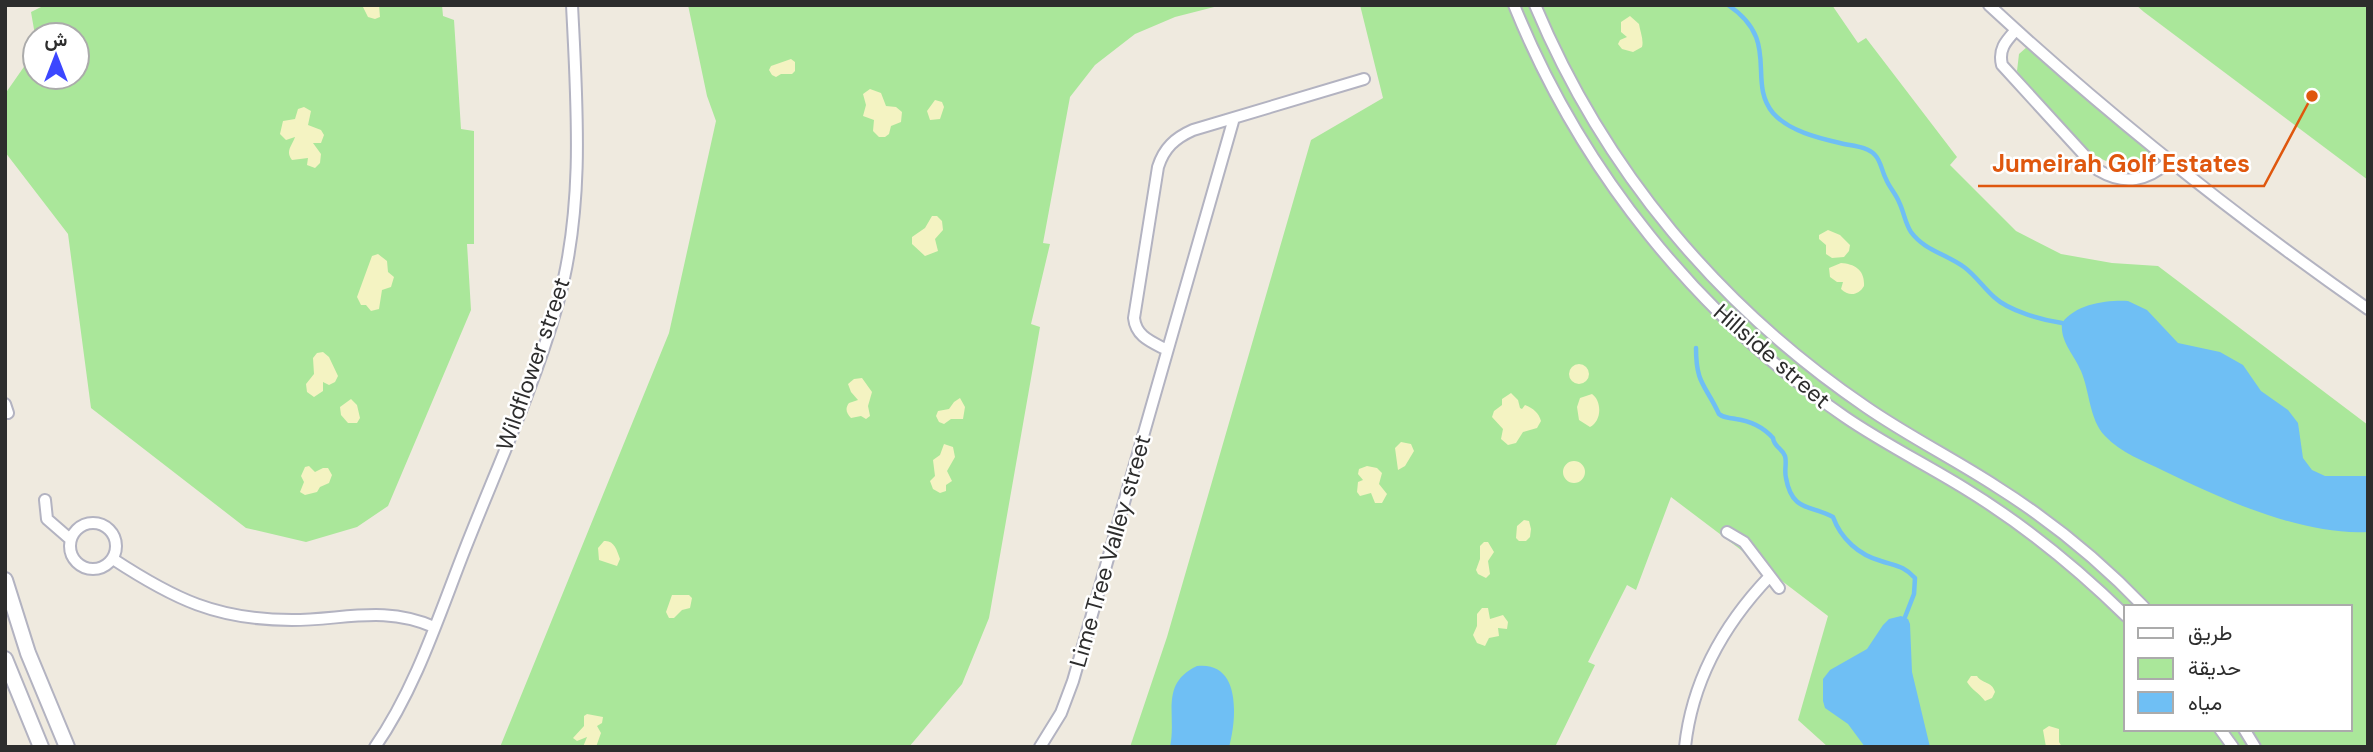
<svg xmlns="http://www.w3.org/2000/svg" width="2373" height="752" font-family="'DM Sans',Vazirmatn,sans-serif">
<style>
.green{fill:#aae79a;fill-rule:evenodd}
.sand{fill:#f4f3c2}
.water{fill:#6fbff4}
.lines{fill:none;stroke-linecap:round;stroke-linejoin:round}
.stream{stroke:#6fbff4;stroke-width:4.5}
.street-casing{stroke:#b3b3c1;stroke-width:14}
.secondary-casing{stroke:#b3b3c1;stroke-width:18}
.street{stroke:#fff;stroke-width:10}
.secondary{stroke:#fff;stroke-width:14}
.labels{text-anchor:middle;stroke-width:5;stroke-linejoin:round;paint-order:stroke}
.street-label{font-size:23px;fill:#2d2d2d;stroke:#fff}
.leader{fill:none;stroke:#df570e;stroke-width:2.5}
.callout-dot{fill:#df570e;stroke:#fff;stroke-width:2.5}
.callout-label{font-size:24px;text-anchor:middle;font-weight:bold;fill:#df570e;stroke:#fff;stroke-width:5;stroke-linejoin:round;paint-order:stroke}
</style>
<rect width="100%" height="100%" fill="#efeadf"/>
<path class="green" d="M45 5H442L443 16 454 20 461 129 474 131V244H467L471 310 388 506 357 527 306 542 246 528 91 408 68 234 5 152V94L35 51V77H77V35H35L31 12Z
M688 5H1222L1175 17 1135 34 1095 65 1070 97 1043 243 1050 244 1031 324 1040 327 989 618 962 684 909 747H500L669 333 716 121 707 96Z
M1360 5H1832L1858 43 1866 38 1957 157 1950 165 2016 231 2061 254 2112 263 2158 266 2368 425V747H1828L1798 720 1828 616 1671 497 1636 590 1627 585 1588 662 1595 665 1555 747H1130L1167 637 1311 140 1383 98ZM2126 607H2350V729H2126Z
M2136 5H2368V180L2144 12Z
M2028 46 2157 154C2148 157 2136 164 2126 165 2085 167 2040 100 2017 71L2019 54Z"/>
<path class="sand" d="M362 5H379L380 17 375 19 368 17Z
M1630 16 1639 24C1640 31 1644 40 1642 47L1633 52 1622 49 1618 44 1620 40 1627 37 1621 32V22Z
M791 59 795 62V71L792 74H781L776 77 772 75 769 70 771 66Z
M870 89 881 93 886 106 896 107 902 112 901 122 891 126 889 134 885 137H879L873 131 874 120 863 116 866 105 863 94Z
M935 100 942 102 944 107 940 119 930 120 927 111Z
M304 107 311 111 308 125 321 130 324 135 321 143H313L321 154 320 163 315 168 307 165 308 158 292 160C285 151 292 146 295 137L286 140 280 134 283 121 295 119 298 109Z
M932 216H937L942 221 943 230 935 239 938 251 925 256 912 244V237L925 228Z
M1828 230 1840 235 1850 245 1849 251 1844 257 1832 258 1826 254V245L1819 239V235Z
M378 254 387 261 388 272 394 277 391 287 382 290 379 309 371 311 366 305H361L357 297 372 256Z
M1841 263C1855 264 1865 270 1864 286 1859 295 1849 297 1841 289L1843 282H1837L1830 277 1829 268Z
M323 352 329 357 338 376 335 382 329 385 323 382V391L314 397 307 392 306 384 314 374 313 358 317 353Z
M1569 374a10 10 0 1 1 20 0a10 10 0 1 1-20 0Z
M862 378 872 392 868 406 870 416 866 419 861 416 851 418C846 413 845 408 849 403L858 400 851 392 848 384 854 379Z
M1511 393 1518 400 1520 408 1522 409 1525 405C1533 408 1539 413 1541 421L1537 428 1523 432 1516 443 1508 445 1501 439 1503 429 1492 417 1494 411 1502 405V399Z
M1592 394C1602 401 1602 421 1590 427L1579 420 1577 407 1580 398Z
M960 398 965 407 963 419H951L944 424 939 422 936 416 938 411 949 409 954 402Z
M351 399 357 405 360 418 357 423H348L341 415 340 407Z
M1401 442 1411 444 1414 451 1405 466 1398 470 1395 448Z
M944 444 953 447 955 457 947 471 952 481 946 485V491L940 493 933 489 930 481 935 476 933 460 940 455Z
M1563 472a11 11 0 1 1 22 0a11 11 0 1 1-22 0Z
M309 466 315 472 323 468H328L332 475 329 483 320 487 317 492 305 495 300 492 304 482 301 476 305 467Z
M1367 466 1377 468 1382 473 1379 484 1387 494 1382 503H1375L1371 493 1360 496 1357 492 1358 482 1363 480 1358 474 1359 469Z
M1524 520 1529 521 1531 529 1530 537 1526 541H1519L1516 538 1517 526Z
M604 541C614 540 617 550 620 559L617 566 599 560 598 548Z
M1484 542H1488L1494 552 1488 561 1490 574 1486 578 1478 574 1476 570 1480 559V546Z
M672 595H689L692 598 690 608 682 610 674 618H669L666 612Z
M1482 608H1488L1490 619 1503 615 1508 622 1507 629 1498 628 1499 636 1489 638 1485 646 1477 643 1473 635 1477 626V614Z
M1971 676H1977C1982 684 1992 681 1995 692L1992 698 1985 701C1979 693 1972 690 1967 682Z
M587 714 603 717 602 723 597 726 601 733 596 747H583L587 737 577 741 573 738 584 726V716Z
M2049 726 2059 729V742L2062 747H2046L2043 730Z"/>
<path class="water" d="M2128 301 2147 310 2178 343 2220 352 2243 365 2261 391 2288 410 2298 423 2303 458 2312 470 2325 476H2368V532C2304 536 2221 499 2164 471 2144 461 2121 453 2105 436 2089 419 2090 392 2081 371 2074 354 2060 342 2062 323 2076 304 2106 300 2128 301Z
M1901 616 1908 619 1910 624 1912 672 1930 747H1865L1848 724 1825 708 1823 701V679L1830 670 1867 649 1883 625 1889 619Z
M1197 666C1241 661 1237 718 1229 747H1170C1177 715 1159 684 1197 666Z"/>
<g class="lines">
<path class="stream" d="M1728 5C1782 41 1746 80 1773 113 1789 131 1818 138 1840 143 1851 146 1867 146 1875 155 1881 161 1882 172 1886 179 1889 187 1896 194 1899 202 1904 212 1905 223 1911 232 1924 250 1946 254 1964 267 1975 275 1983 287 1994 297 2009 311 2042 320 2062 323
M1696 348C1696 384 1705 384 1719 414 1725 419 1729 417 1736 419 1751 421 1763 427 1773 438 1774 447 1782 448 1785 456 1787 462 1784 471 1786 478 1792 512 1811 505 1833 517 1841 539 1859 555 1881 561 1896 566 1904 566 1915 578L1914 594 1905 617"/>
<g class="street-casing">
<path id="street" d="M1514 5C1581 171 1698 316 1845 417 1883 443 1925 464 1964 488 2023 524 2077 568 2126 616
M1535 5C1604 170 1719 307 1866 407 1908 436 1954 459 1997 487 2051 521 2100 561 2144 607
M1989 5C2108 115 2235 216 2368 309
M2016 30C2006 41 1998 49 2002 65L2098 170C2125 186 2147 181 2170 161
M1167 350C1152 342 1136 337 1134 318L1158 167C1164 148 1175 138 1193 130L1364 79
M5 404 8 413
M45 500 47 519 70 539
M70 546a23 23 0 1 1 46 0a23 23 0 1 1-46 0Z
M1727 532 1744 542 1779 588
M113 559C174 599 217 620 292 620 343 620 384 605 434 627
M2220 729 2233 747
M2244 729 2255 747
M375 747C416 688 439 615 465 549 496 470 534 387 557 306 585 209 577 105 572 5
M1040 747 1061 713 1073 681 1234 118
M1685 747C1692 681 1725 623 1770 576"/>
</g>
<g class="secondary-casing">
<path id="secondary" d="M5 580 28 653 67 747
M5 659 41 747"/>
</g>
<use href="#street" class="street"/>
<use href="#secondary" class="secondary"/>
</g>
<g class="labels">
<g class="street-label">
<text transform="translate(1772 356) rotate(41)" y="8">Hillside street</text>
<text transform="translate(533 364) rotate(-71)" y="8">Wildflower street</text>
<text transform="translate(1110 551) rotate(-74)" y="8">Lime Tree Valley street</text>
</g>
</g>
<path class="leader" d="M2312 96L2264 186H1978"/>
<circle class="callout-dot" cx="2312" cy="96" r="7"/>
<g class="callout-label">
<text x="2121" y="172">Jumeirah Golf Estates</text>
</g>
<rect width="2373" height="752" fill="none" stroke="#2d2d2d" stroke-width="14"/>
<rect x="2124" y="605" width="228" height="126" fill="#ffffff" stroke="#ababab" stroke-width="2"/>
<rect x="2138" y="628" width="35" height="10" fill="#ffffff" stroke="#ababab" stroke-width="2"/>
<text x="2188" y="640" font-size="21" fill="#2d2d2d">طريق</text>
<rect x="2138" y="658" width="35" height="21" fill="#aae79a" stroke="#ababab" stroke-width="2"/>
<text x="2188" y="675" font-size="21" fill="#2d2d2d">حديقة</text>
<rect x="2138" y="692" width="35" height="21" fill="#6fbff4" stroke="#ababab" stroke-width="2"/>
<text x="2188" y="710" font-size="21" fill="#2d2d2d">مياه</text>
<g transform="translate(56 56)"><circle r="33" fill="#ffffff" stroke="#ababab" stroke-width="2"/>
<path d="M0-5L12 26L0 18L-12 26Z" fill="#3c47ff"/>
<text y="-10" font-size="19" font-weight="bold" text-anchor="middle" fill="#2d2d2d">ش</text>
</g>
</svg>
